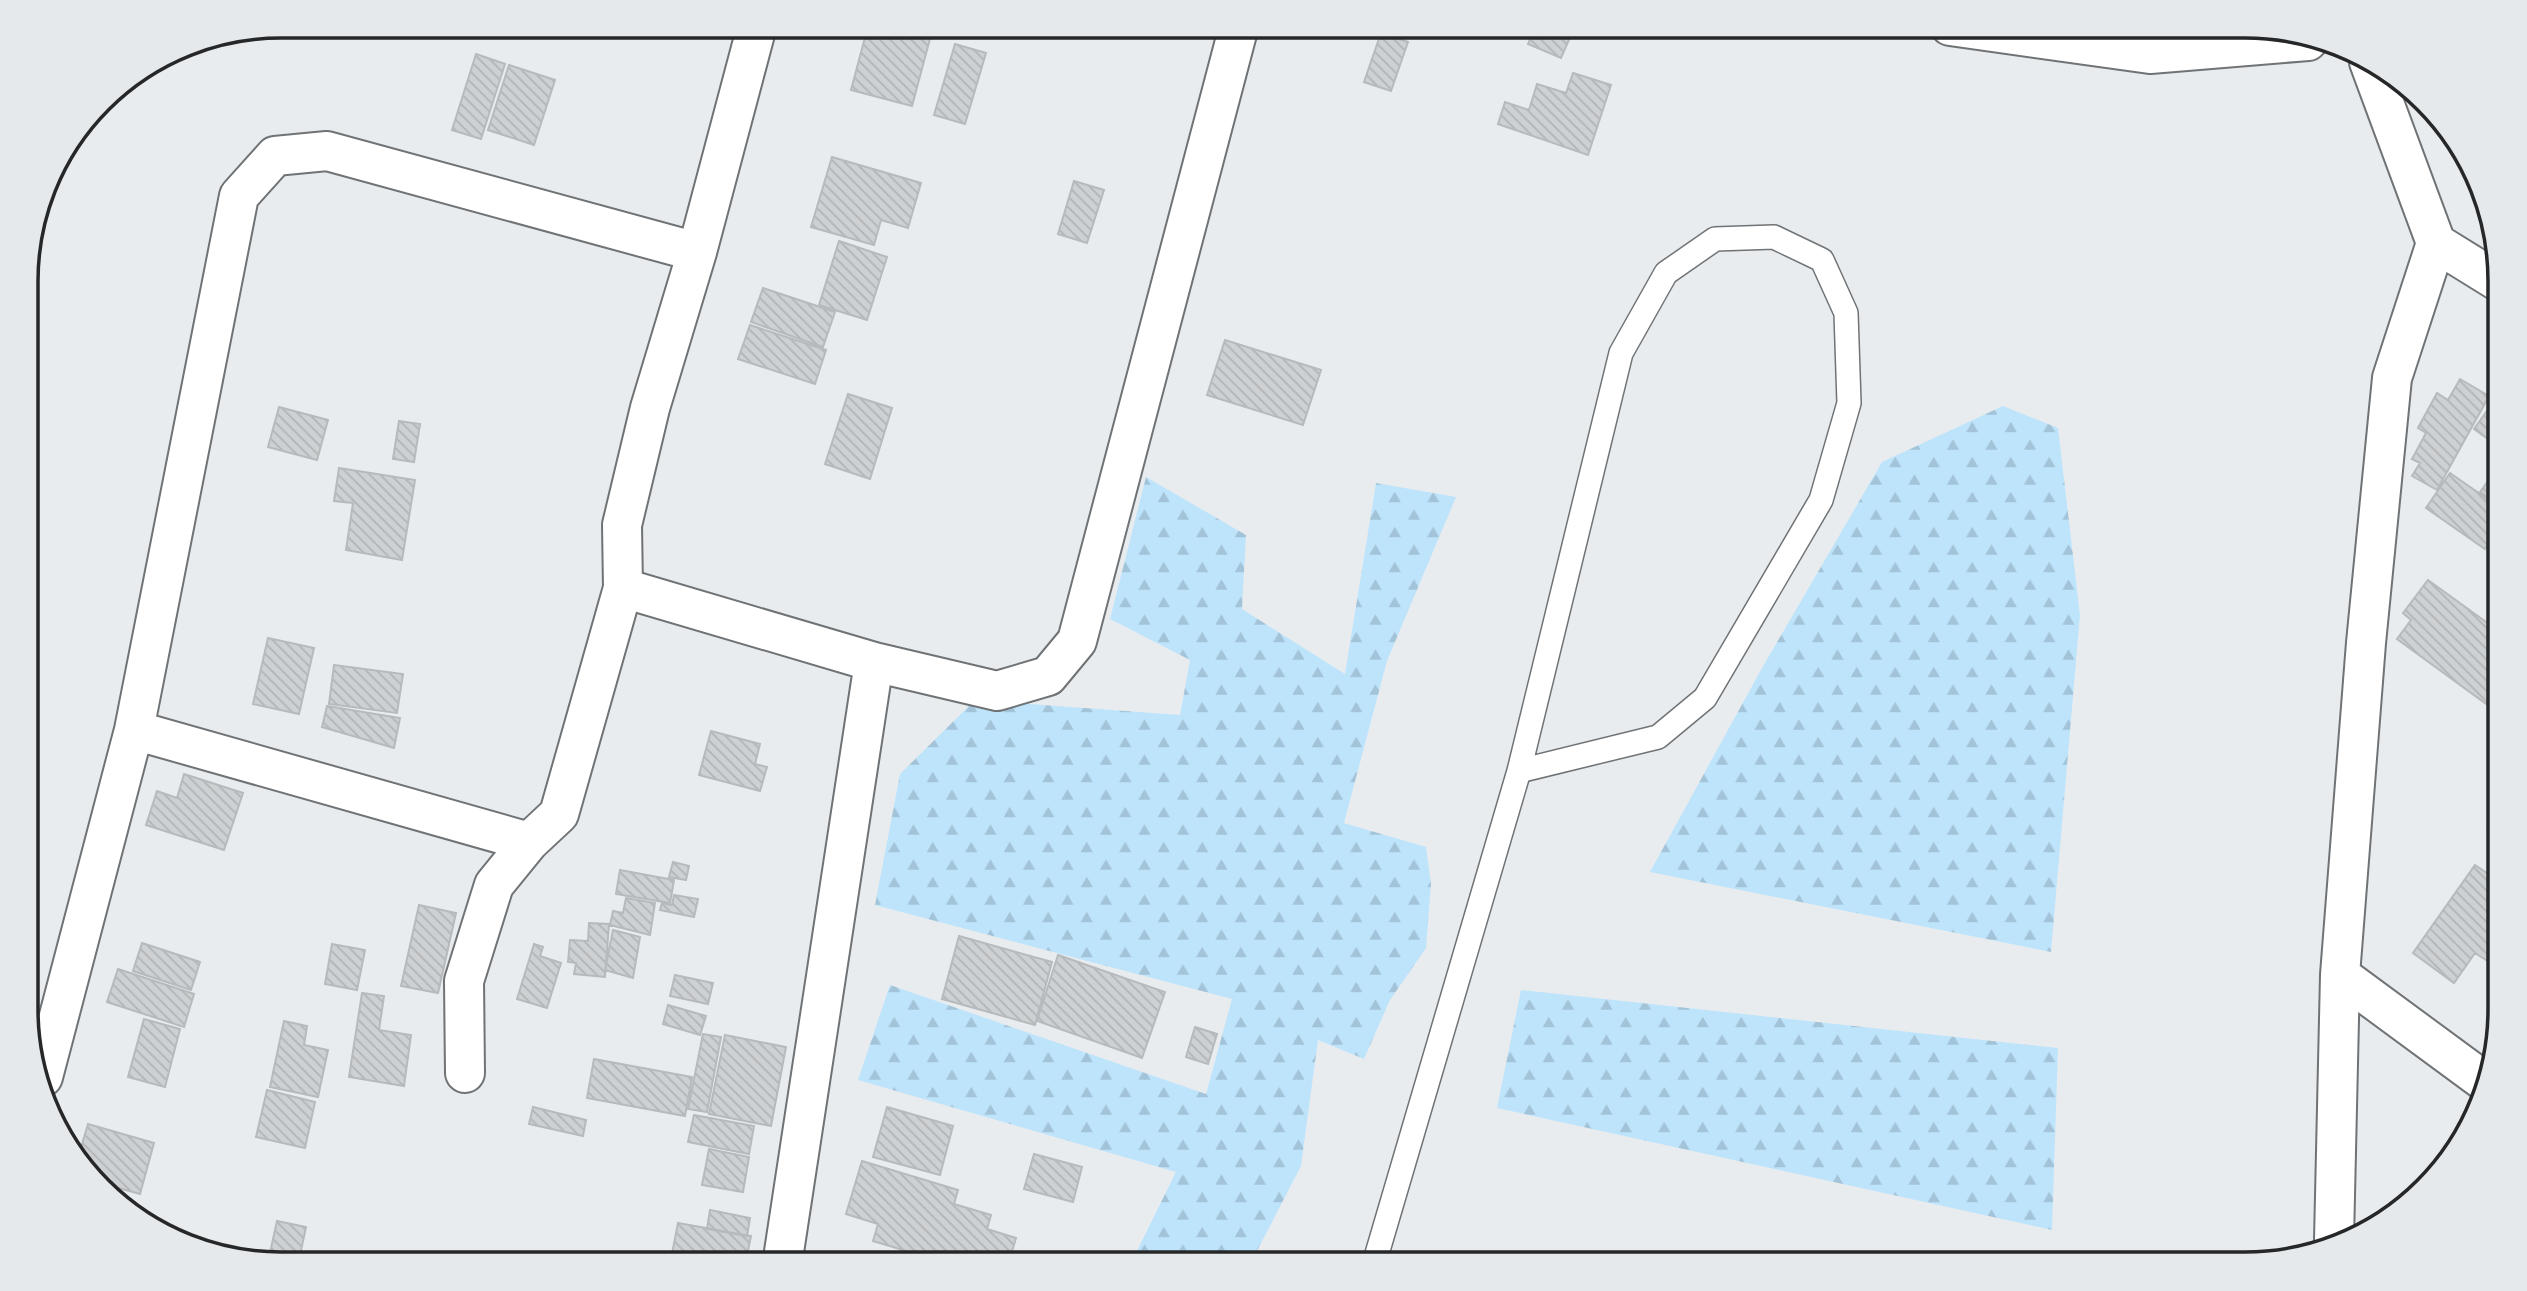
<svg xmlns="http://www.w3.org/2000/svg" width="2527" height="1291" font-family="'Fira Sans Condensed',sans-serif">
<style>
.forest{fill:url(#forest-firs)}
.building{fill:url(#building-back-hatch);stroke:#b7babc;stroke-width:2}
.lines{fill:none;stroke-linecap:round;stroke-linejoin:round}
.service-casing{stroke:#707375;stroke-width:26}
.minor-casing{stroke:#707375;stroke-width:42}
.service{stroke:#fff;stroke-width:23}
.minor{stroke:#fff;stroke-width:38}
.rim{fill:none;stroke:#262728;stroke-width:3.5}
</style>
<defs>
<pattern id="forest-firs" width="22" height="20" patternUnits="userSpaceOnUse" patternTransform="scale(1.75)"><rect width="22" height="20" fill="#bee4fc"/><path d="M5 1l3.5 6h-7zM16 11l3.5 6h-7z" fill="#a3c4d8"/></pattern>
<pattern id="building-back-hatch" width="6" height="6" patternUnits="userSpaceOnUse" patternTransform="scale(1.75)"><rect width="6" height="6" fill="#ced1d3"/><path d="M-1 5l2 2M0 0l6 6M5-1l2 2" fill="none" stroke="#b1b3b5"/></pattern>
</defs>
<rect width="100%" height="100%" fill="#e9ecee"/>
<path class="forest" d="M2003 406 2058 428 2080 615 2051 952 1650 872 1762 668 1882 462Z
M1146 477 1246 535 1242 609 1345 674 1376 483 1456 497 1387 661 1344 823 1426 847 1431 884 1426 948 1390 1000 1364 1059 1318 1040 1301 1166 1257 1251 1277 1264 1130 1265 1176 1172 858 1080 890 985 1206 1094 1232 999 875 905 900 774 975 700 1180 715 1190 660 1110 619Z
M1521 990 2058 1048 2052 1230 1497 1108Z"/>
<path class="building" d="M868 26H898L931 35 912 106 851 90Z
M1536 26H1575L1561 58 1528 44Z
M1381 33 1408 42 1391 91 1364 82Z
M955 44 986 53 965 124 934 115Z
M476 54 505 64 481 139 452 130Z
M509 65 555 80 534 145 488 130Z
M1573 73 1611 85 1588 155 1498 124 1505 102 1529 110 1537 84 1566 93Z
M832 157 921 183 908 228 881 220 874 245 811 227Z
M1074 181 1104 190 1087 243 1058 234Z
M839 241 887 257 867 320 819 305Z
M763 288 835 312 823 347 751 322Z
M750 325 826 350 815 384 738 359Z
M1225 340 1321 370 1303 425 1207 395Z
M2460 379 2489 396 2437 490 2412 476 2420 463 2412 459 2426 433 2418 428 2437 393 2448 400Z
M848 394 892 408 870 479 825 464Z
M2499 394V447L2474 429Z
M279 407 328 420 317 460 268 447Z
M399 421 420 424 414 462 393 459Z
M339 468 415 480 402 560 346 550 353 503 334 501Z
M2496 470 2499 472V505L2480 492Z
M2450 473 2499 507V527L2485 549 2426 508Z
M2428 580 2500 632V714L2397 639 2411 620 2403 613Z
M268 638 314 648 299 714 253 704Z
M334 665 403 674 397 713 329 704Z
M327 706 400 718 394 748 322 727Z
M711 731 760 744 755 764 767 767 760 791 699 775Z
M184 774 243 793 224 850 146 825 157 791 177 798Z
M2500 815V840L2488 831Z
M673 862 689 866 686 880 669 877Z
M2475 865 2500 882 2501 945 2489 962 2475 953 2454 983 2413 953Z
M620 870 674 880 670 903 616 894Z
M674 895 698 899 694 917 660 910 662 903 672 905Z
M626 898 655 903 650 935 610 925 613 911 623 913Z
M419 905 456 913 438 993 401 986Z
M589 923 609 924 605 977 574 974 576 963 568 962 570 940 588 941Z
M613 930 640 937 633 978 605 970Z
M959 936 1052 962 1035 1025 942 999Z
M142 943 200 962 191 990 133 971Z
M332 944 365 950 357 990 325 984Z
M534 944 543 947 540 956 561 963 547 1008 517 999Z
M1058 955 1165 992 1142 1058 1037 1021Z
M118 969 194 994 184 1027 107 1002Z
M675 975 713 983 708 1004 670 996Z
M362 993 384 996 379 1030 411 1035 404 1086 349 1077Z
M668 1005 706 1016 700 1035 663 1024Z
M144 1019 180 1029 165 1087 128 1077Z
M284 1021 307 1026 304 1045 328 1050 318 1097 270 1087Z
M1195 1027 1217 1034 1208 1064 1186 1057Z
M703 1034 721 1037 707 1112 688 1109Z
M725 1035 786 1047 771 1126 709 1114Z
M594 1059 692 1077 685 1116 587 1098Z
M267 1090 315 1102 305 1148 256 1137Z
M533 1107 586 1120 583 1136 529 1124Z
M887 1107 953 1126 940 1175 873 1157Z
M694 1115 754 1126 749 1154 688 1142Z
M88 1124 154 1143 140 1194 101 1183 79 1165 77 1161Z
M709 1149 749 1157 743 1192 702 1185Z
M1034 1154 1082 1167 1073 1202 1024 1189Z
M862 1161 958 1190 954 1204 991 1215 987 1229 1016 1238 1008 1265H953L873 1241 878 1224 846 1214Z
M710 1210 750 1218 747 1236 707 1229Z
M277 1221 306 1227 298 1265 268 1262Z
M678 1223 751 1236 745 1265H704L671 1259Z"/>
<g class="lines">
<g class="service-casing">
<path id="service" d="M1374 1264 1519 771 1621 353 1666 273 1715 239 1774 237 1822 260 1846 313 1849 403 1821 500 1705 698 1658 737 1519 771"/>
</g>
<g class="minor-casing">
<path id="minor" d="M1950 26 2150 54 2308 41
M2436 243 2499 282
M623 588 874 662 782 1265
M874 662 997 691 1048 676 1077 641 1239 26
M134 730 529 842 559 814 623 588 622 525 650 408 697 252 757 26
M2340 975 2484 1081
M465 1073 464 981 494 885 529 842
M43 1077 134 730 239 196 275 156 327 151 697 252
M2334 1240 2340 975 2366 643 2392 378 2436 243 2369 62"/>
</g>
<use href="#service" class="service"/>
<use href="#minor" class="minor"/>
</g>
<path d="M0 0H2527V1291H0ZM281 38H2245A243 243 0 0 1 2488 281V1009A243 243 0 0 1 2245 1252H281A243 243 0 0 1 38 1009V281A243 243 0 0 1 281 38Z" fill="#e5e9eb" fill-rule="evenodd"/>
<path class="rim" d="M281 38H2245A243 243 0 0 1 2488 281V1009A243 243 0 0 1 2245 1252H281A243 243 0 0 1 38 1009V281A243 243 0 0 1 281 38Z"/>
</svg>
